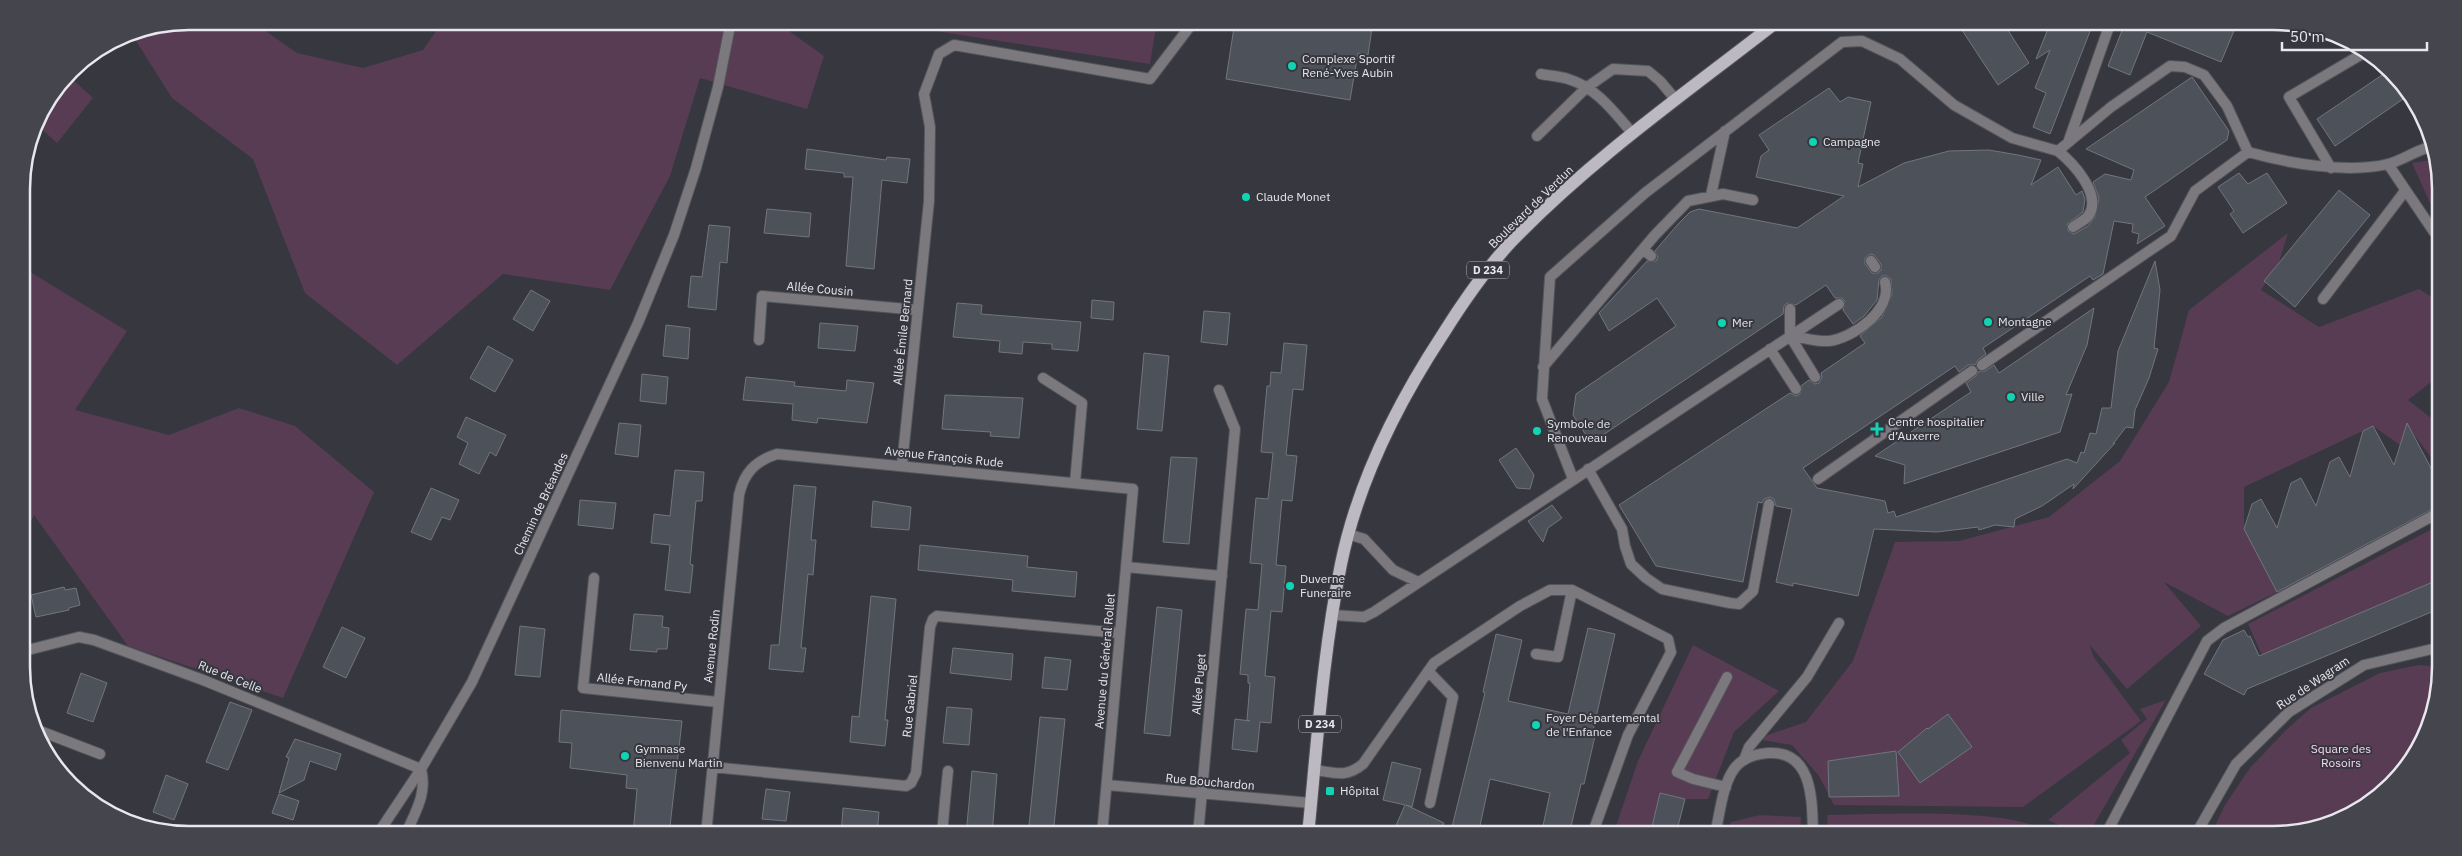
<svg xmlns="http://www.w3.org/2000/svg" width="2462" height="856" font-family="'IBM Plex Sans',sans-serif">
<style>
.green{fill:#583c54}
.building{fill:#4d515a;stroke:#71757e;fill-rule:evenodd}
.lines{fill:none;stroke-linecap:round;stroke-linejoin:round}
.service-casing{stroke:#53535b;stroke-width:12}
.minor-casing{stroke:#53535b;stroke-width:12}
.primary-casing{stroke:#53535b;stroke-width:14}
.service{stroke:#7b797d;stroke-width:10}
.minor{stroke:#7b797d;stroke-width:10}
.primary{stroke:#bdb9c1;stroke-width:12}
.poi-dot{fill:#10d5b4;stroke:#37373f;stroke-width:2}
.labels{text-anchor:middle;stroke-width:4;stroke-linejoin:round;paint-order:stroke}
.shield{fill:#37373f;stroke:#b3b2b9;stroke-width:1}
.shield-label{font-size:11px;font-weight:bold;fill:#e8e7ed}
.poi-label{font-size:12px;fill:#e8e7ed;stroke:#37373f;text-anchor:start}
.street-label{font-size:12px;fill:#e8e7ed;stroke:#37373f}
.park-label{font-size:12px;fill:#fbd7f5;stroke:#37373f}
.rim{fill:none;stroke:#e8e7ed;stroke-width:2.5}
</style>
<rect width="100%" height="100%" fill="#37373f"/>
<path class="green" d="M189 21H251L297 53 363 68 423 50 443 21H775L824 56 807 109 700 78 670 176 610 290 503 274 397 365 305 293 253 159 172 98 131 33Z
M930 21H1157L1150 64 929 30Z
M69 76 93 98 57 143 36 124 38 115Z
M2437 159C2441 173 2444 203 2435 214L2412 163Z
M2288 233 2279 262 2261 290 2319 327 2419 289 2440 302V375L2408 400 2440 425V469L2409 428 2400 445 2373 426 2244 487V529L2277 592 2228 616 2164 582 2201 626 2127 689 2090 645 2093 656 2141 721 2023 807 1834 805 1819 776 1792 745 1756 739 1806 722 1853 661 1895 542 1959 541 2049 517 2120 461 2169 382 2189 310Z
M22 267 127 331 75 410 169 435 239 408 295 426 374 492 283 698 128 646 34 515 24 537Z
M2440 525V579L2262 655 2248 624Z
M1693 645 1779 691 1734 732 1708 799H1685L1660 793 1650 835H1613L1638 761Z
M2419 665 2441 667 2432 721 2412 760 2375 800 2337 822 2284 834H2211L2225 805 2250 768 2285 731 2311 708 2380 673Z
M2166 700 2092 828 2069 830 2048 820 2130 753 2121 740 2147 719 2140 709Z
M1760 815 1801 817 1800 834H1789L1788 826 1763 827V834H1727L1731 822Z
M1827 815C1872 815 2019 806 2049 834H1828Z"/>
<path class="building" d="M1235 21H1373L1368 55 1358 53 1350 100 1226 79Z
M1956 21H2002L2029 63 1998 85Z
M2051 21H2094L2050 134 2033 127 2046 93 2035 88 2050 50 2036 59Z
M2122 21H2238L2221 62 2147 32 2130 75 2108 66 2125 23Z
M2388 71 2399 79 2409 95 2335 146 2317 119Z
M2192 77 2229 131 2227 140 2145 197 2165 226 2137 244 2139 234 2132 232 2133 224 2114 221 2103 274 2093 280 2090 276 1983 348 1986 354 1978 360 1975 365H1968L1959 372 1955 366 1803 468 1817 488 1885 501 1888 513 1894 511 1896 517 2067 459 2077 463 2081 452 2084 453 2090 433 2096 434 2102 408H2111L2118 351 2155 261 2160 290 2154 348 2158 349 2149 378 2135 410 2133 428 2126 427 2113 444 2115 443 2073 489 2074 484 2042 506 2015 519 2014 527 1995 525 1979 530 1978 527 1937 532 1874 529 1858 596 1793 583V586L1776 582 1792 509 1776 506 1774 499 1770 497 1764 499 1762 503 1758 502 1743 582 1656 566 1619 505 1790 393 1796 396 1800 394 1802 385 1809 380 1815 384 1819 383 1822 377 1821 373 1865 343 1860 336 1882 317 1892 294 1891 279 1887 276H1882L1879 280 1877 300 1864 316 1853 324 1843 310 1845 301 1842 298H1835L1826 285 1796 305 1787 303 1784 306 1783 314 1591 443 1573 415 1576 394 1676 326 1657 298 1609 331 1599 313 1647 261H1656L1658 257 1655 251 1678 224 1690 212 1699 209 1797 228 1844 196 1756 177 1761 156 1769 150 1759 135 1829 88 1840 102 1848 97 1871 102 1858 163 1863 164 1858 187 1904 163 1949 151 1989 150 2018 155 2041 160 2031 185 2058 167 2076 195 2082 191 2085 199 2083 212 2067 224 2068 231 2074 234 2088 226 2095 217 2099 198 2093 182 2105 174 2131 180 2134 170 2086 149ZM1870 254 1874 255 1881 264V270L1878 273H1872L1865 264V258Z
M807 149 886 160 887 157 910 159 907 183 882 180 874 269 846 266 853 177H844V173L805 169Z
M2239 173 2248 184 2267 173 2287 203 2243 233 2230 214 2234 211 2218 187Z
M2339 190 2370 215 2295 307 2264 281Z
M767 209 811 213 809 237 764 233Z
M709 225 730 227 727 263 720 262 716 310 688 307 691 276 702 277Z
M531 290 550 301 533 331 513 319Z
M1092 300 1114 302 1113 320 1091 318Z
M957 303 982 305 981 314 1081 322 1078 351 1052 349V344L1023 342 1022 354 999 352 1000 341 953 337Z
M2094 308 2087 345 2066 395 2072 394 2060 432 1904 484 1905 465 1875 456 1971 392 1966 383 1976 376 1979 371H1985L1994 365 1999 373Z
M1204 311 1230 313 1227 345 1201 342Z
M820 323 858 326 855 351 818 348Z
M666 325 690 328 688 359 663 356Z
M1284 343 1307 345 1303 390 1293 389 1286 455 1297 456 1292 501 1282 500 1276 565 1286 566 1282 612 1271 611 1265 676 1275 677 1271 723 1260 722 1257 752 1232 749 1235 719 1250 721 1247 720 1250 683H1248V675L1240 674 1246 609 1258 610 1262 564 1250 563 1256 498 1268 499 1273 453 1261 452 1267 386H1270L1271 372 1281 373Z
M488 346 513 360 495 392 470 378Z
M1144 353 1169 356 1162 431 1137 429Z
M642 374 668 377 666 404 640 401Z
M746 377 795 382 794 386 846 391 847 380 874 383 867 423 818 418 817 423 792 420 793 404 743 400Z
M945 395 1023 398 1019 438 990 436 991 432 942 429Z
M466 417 506 435 496 456 490 452 479 474 459 464 468 443 457 437Z
M619 423 641 425 638 457 615 454Z
M2407 423 2440 485V505L2277 592 2244 529 2252 504 2261 499 2277 528 2291 483 2301 478 2316 506 2330 462 2339 457 2350 477 2363 431 2373 426 2394 465Z
M1516 448 1534 475 1530 489 1517 488 1499 460Z
M1171 457 1197 458 1189 544 1163 542Z
M675 470 704 472 702 501H696L690 564 693 565 690 593 665 590 670 545 651 543 654 514 670 516Z
M794 485 816 487 811 540H816L813 575 808 574 801 648H806L803 672 769 669 771 645H779Z
M431 488 459 500 450 520 442 517 431 540 411 532Z
M580 500 616 503 613 529 578 525Z
M873 501 911 507 909 530 871 527Z
M1552 505 1562 518 1548 528 1543 542 1528 521Z
M920 545 1028 556 1027 567 1077 572 1075 597 1012 591 1013 580 918 570Z
M2440 579 2441 608 2247 689 2244 695 2204 674 2223 640 2244 630 2248 637 2250 636 2259 656Z
M64 587 65 590 76 588 80 605 69 608V610L36 617 31 595Z
M871 596 896 599 885 720H888L885 746 850 742 852 716 859 717Z
M1157 607 1182 610 1170 736 1144 733Z
M634 614 663 616 662 627 669 628 667 649H657V652L630 650Z
M520 626 545 629 540 677 515 675Z
M342 627 365 638 346 678 323 667Z
M1588 628 1615 634 1592 735 1595 736 1584 784H1581L1569 835H1541L1550 793 1490 779 1478 835H1450L1485 693 1483 692 1496 634 1522 640 1508 701 1568 714Z
M953 648 1013 654 1011 680 950 673Z
M1045 657 1071 660 1067 690 1042 688Z
M81 673 107 683 93 722 67 713Z
M230 702 252 710 228 770 206 762Z
M947 707 972 709 969 745 943 743Z
M561 710 682 721 669 835H633L637 789 626 788 627 775 570 768 572 743 559 742Z
M1948 714 1972 747 1920 783 1898 752 1927 728 1928 729Z
M1040 717 1065 719 1053 835H1028Z
M295 739 341 754 336 770 310 761 304 780 279 793 289 758 286 757Z
M1896 751 1899 796 1829 797 1828 761Z
M1392 762 1421 769 1412 807 1406 805 1444 823 1439 835H1404L1394 830 1405 805 1383 800Z
M972 771 997 774 992 835H966Z
M166 775 188 784 174 820 153 812Z
M766 789 790 792 786 821 762 819Z
M1660 793 1685 799 1676 834 1650 835Z
M279 794 299 801 293 820 272 813Z
M843 808 879 812 877 835H841Z"/>
<g class="lines">
<g class="service-casing">
<path id="service" d="M1541 74C1550 76 1560 76 1568 79 1596 87 1615 113 1633 134
M1537 136 1586 88 1613 69 1648 71 1660 81 1676 100
M2069 140 2111 21
M2058 151C2073 163 2102 194 2089 215 2086 220 2077 224 2073 227
M2388 164 2434 232
M2331 168 2289 97 2362 54
M1711 195 1725 131
M929 201 930 127 924 94 939 54 954 45 1150 79 1194 21
M1643 249 1651 256
M1871 261 1875 267
M2323 299 2405 191
M1790 309V336L1815 377
M1790 336C1802 337 1816 342 1829 341 1853 338 1893 310 1885 282
M1770 349 1796 389
M1982 365 2171 236 2195 191 2248 152C2287 163 2347 174 2388 164 2404 160 2417 149 2434 146
M1543 367 1655 235 1688 201 1723 194 1753 200
M1588 469 1622 529 1625 546 1631 564 1646 578 1662 589 1730 603 1739 604 1753 591 1769 504
M1573 479 1542 399 1550 277 1645 193 1842 42 1862 41 1900 59 1954 105 2012 138 2058 151 2111 107 2170 66 2185 67 2204 75 2227 106 2248 152
M1818 479 1972 371
M1348 534 1364 539 1393 570 1418 582
M1333 615 1364 617 1374 612 1839 304
M1536 654 1558 657 1572 590
M1428 671 1453 697 1430 803
M40 731 100 754
M1744 760 1749 747 1807 677 1839 623
M1315 770C1335 773 1346 778 1363 764L1434 663 1520 606 1550 590H1572L1668 639 1671 652 1628 735 1592 835
M1726 787 1693 779 1677 772 1727 677
M945 801 948 771
M408 829C417 809 427 792 421 769
M2106 834 2207 641 2224 628 2440 512"/>
</g>
<g class="minor-casing">
<path id="minor" d="M759 340 762 296 918 310
M1043 378 1082 403 1075 483
M902 465 929 201
M1126 567 1222 576
M594 578 583 688 718 702
M24 651 79 637 94 640 203 680 421 769
M712 767 906 786 911 783 916 773 930 627 933 619 937 616 1119 633
M1107 785 1311 803
M1715 834C1720 814 1722 786 1734 769 1742 758 1755 754 1768 753 1814 750 1812 803 1813 834
M2196 834 2236 764 2289 712 2364 665 2441 647
M377 835 421 769 472 682 638 323 674 235 696 168 718 87 731 21
M706 835 739 495C744 473 755 461 777 454L1133 489 1102 835
M942 835 945 801
M1198 835 1235 429 1219 390"/>
</g>
<g class="primary-casing">
<path id="primary" d="M1308 835C1317 745 1323 652 1341 564 1358 481 1397 404 1443 334 1463 302 1485 270 1511 242 1591 159 1687 92 1778 21"/>
</g>
<use href="#service" class="service"/>
<use href="#minor" class="minor"/>
<use href="#primary" class="primary"/>
</g>
<g class="poi-dot">
<circle cx="1292" cy="66" r="5"/>
<circle cx="1813" cy="142" r="5"/>
<circle cx="1246" cy="197" r="5"/>
<circle cx="1988" cy="322" r="5"/>
<circle cx="1722" cy="323" r="5"/>
<circle cx="2011" cy="397" r="5"/>
<path d="M1874.5 421.5h5v5h5v5h-5v5h-5v-5h-5v-5h5z"/>
<circle cx="1537" cy="431" r="5"/>
<circle cx="1290" cy="586" r="5"/>
<circle cx="1536" cy="725" r="5"/>
<circle cx="625" cy="756" r="5"/>
<rect x="1325" y="786" width="10" height="10" rx="2.5"/>
</g>
<g class="labels">
<g class="shield">
<rect x="1467" y="261.5" width="42" height="17" rx="4"/>
<rect x="1299" y="715.5" width="42" height="17" rx="4"/>
</g>
<g class="shield-label">
<text x="1488" y="274">D 234</text>
<text x="1320" y="728">D 234</text>
</g>
<g class="poi-label">
<text x="1302" y="63">Complexe Sportif<tspan x="1302" dy="14">René-Yves Aubin</tspan></text>
<text x="1823" y="146">Campagne</text>
<text x="1256" y="201">Claude Monet</text>
<text x="1998" y="326">Montagne</text>
<text x="1732" y="327">Mer</text>
<text x="2021" y="401">Ville</text>
<text x="1888" y="426">Centre hospitalier<tspan x="1888" dy="14">d’Auxerre</tspan></text>
<text x="1547" y="428">Symbole de<tspan x="1547" dy="14">Renouveau</tspan></text>
<text x="1300" y="583">Duverne<tspan x="1300" dy="14">Funeraire</tspan></text>
<text x="1546" y="722">Foyer Départemental<tspan x="1546" dy="14">de l'Enfance</tspan></text>
<text x="635" y="753">Gymnase<tspan x="635" dy="14">Bienvenu Martin</tspan></text>
<text x="1340" y="795">Hôpital</text>
</g>
<g class="street-label">
<text transform="translate(1531 207) rotate(-44)" y="4">Boulevard de Verdun</text>
<text transform="translate(820 289) rotate(5)" y="4">Allée Cousin</text>
<text transform="translate(903 332) rotate(-84)" y="4">Allée Émile Bernard</text>
<text transform="translate(944 457) rotate(6)" y="4">Avenue François Rude</text>
<text transform="translate(541 504) rotate(-65)" y="4">Chemin de Bréandes</text>
<text transform="translate(712 646) rotate(-84)" y="4">Avenue Rodin</text>
<text transform="translate(1105 661) rotate(-85)" y="4">Avenue du Général Rollet</text>
<text transform="translate(230 677) rotate(22)" y="4">Rue de Celle</text>
<text transform="translate(642 682) rotate(6)" y="4">Allée Fernand Py</text>
<text transform="translate(2313 683) rotate(-34)" y="4">Rue de Wagram</text>
<text transform="translate(1199 684) rotate(-85)" y="4">Allée Puget</text>
<text transform="translate(910 706) rotate(-84)" y="4">Rue Gabriel</text>
<text transform="translate(1210 782) rotate(5)" y="4">Rue Bouchardon</text>
</g>
<g class="park-label">
<text x="2341" y="753">Square des<tspan x="2341" dy="14">Rosoirs</tspan></text>
</g>
</g>
<path d="M0 0H2462V856H0ZM189 30H2273A159 159 0 0 1 2432 189V667A159 159 0 0 1 2273 826H189A159 159 0 0 1 30 667V189A159 159 0 0 1 189 30Z" fill="#45454d" fill-rule="evenodd"/>
<path class="rim" d="M189 30H2273A159 159 0 0 1 2432 189V667A159 159 0 0 1 2273 826H189A159 159 0 0 1 30 667V189A159 159 0 0 1 189 30Z"/>
<path d="M2282 42v8h145v-8" fill="none" stroke="#e8e7ed" stroke-width="2.5"/>
<text x="2290" y="42" font-size="15" fill="#e8e7ed" stroke="#37373f" stroke-width="4" paint-order="stroke">50 m</text>
</svg>
